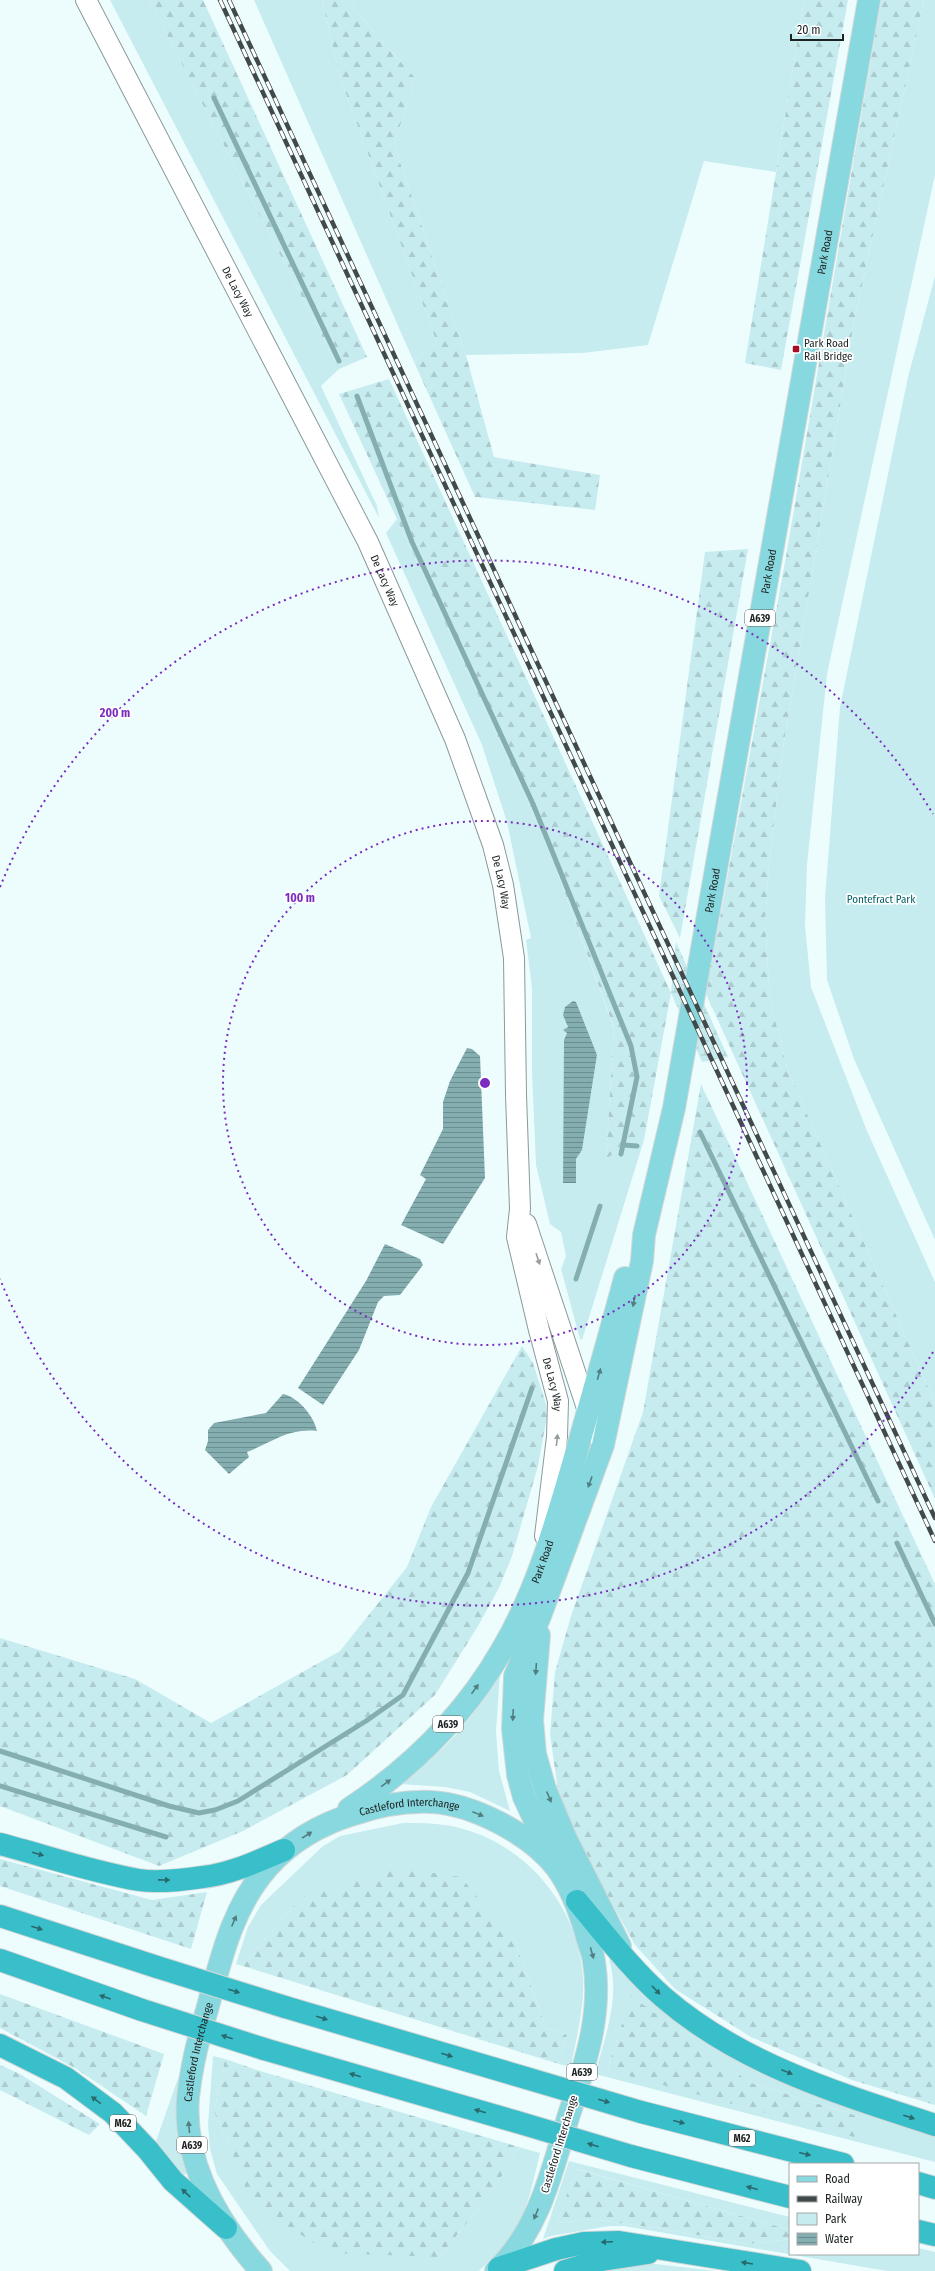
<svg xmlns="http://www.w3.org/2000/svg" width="935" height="2271" font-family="'Fira Sans Condensed',sans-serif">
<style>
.green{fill:#c6ecef;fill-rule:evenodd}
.forest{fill:url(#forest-firs)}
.wetland{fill:url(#wetland-marsh)}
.water{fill:url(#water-rules)}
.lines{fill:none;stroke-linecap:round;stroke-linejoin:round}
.stream{stroke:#85aeb1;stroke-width:5}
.tertiary-casing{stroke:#8b999a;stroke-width:22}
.primary-casing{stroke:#d6d7d7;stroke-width:24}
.motorway-casing{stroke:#d6d7d7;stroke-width:24}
.tertiary{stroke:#fff;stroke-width:20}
.primary{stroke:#88d9df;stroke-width:22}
.motorway{stroke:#38bfc9;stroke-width:22}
.rail-casing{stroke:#42494a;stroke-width:4.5}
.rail{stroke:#fff;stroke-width:3;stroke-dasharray:9;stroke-linecap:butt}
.motorway-bridge-casing{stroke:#d6d7d7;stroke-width:24;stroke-linecap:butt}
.motorway-bridge{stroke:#38bfc9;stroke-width:22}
.oneway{fill:#999c9c}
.oneway2{fill:#527e80}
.oneway3{fill:#29696d}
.ring{fill:none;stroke:#7b2cbf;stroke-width:2;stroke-dasharray:2 4}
.poi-dot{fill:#a60d24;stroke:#fff;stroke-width:1.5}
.labels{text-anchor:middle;stroke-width:3.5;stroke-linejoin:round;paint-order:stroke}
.shield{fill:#fff;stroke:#606464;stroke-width:1}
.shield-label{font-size:10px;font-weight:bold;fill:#1c2222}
.street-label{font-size:11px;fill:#1c2222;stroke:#fff}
.poi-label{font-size:11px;fill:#1c2222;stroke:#fff;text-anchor:start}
.park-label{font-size:11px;fill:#045f65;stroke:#fff}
.centre{fill:#7b2cbf;stroke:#fff;stroke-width:2}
.ring-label{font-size:12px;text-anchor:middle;font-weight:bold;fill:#7b2cbf;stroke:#fff;stroke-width:3.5;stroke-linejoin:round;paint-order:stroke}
</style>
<defs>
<pattern id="forest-firs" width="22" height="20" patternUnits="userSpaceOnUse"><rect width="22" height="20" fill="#c6ecef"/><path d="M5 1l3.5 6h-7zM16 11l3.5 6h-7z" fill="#aacacd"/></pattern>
<pattern id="wetland-marsh" width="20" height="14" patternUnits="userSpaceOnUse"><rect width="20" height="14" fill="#c6ecef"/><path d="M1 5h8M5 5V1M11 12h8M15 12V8" fill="none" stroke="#aacacd"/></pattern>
<pattern id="water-rules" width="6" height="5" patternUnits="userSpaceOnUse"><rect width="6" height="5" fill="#85aeb1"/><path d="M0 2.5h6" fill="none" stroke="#6c8d90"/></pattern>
</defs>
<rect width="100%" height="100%" fill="#edfdfe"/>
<path class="green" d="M110 0H149L339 369 321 386 377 506 379 518Z
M254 0H322L340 77 437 343 414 362Z
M353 0H804L776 172 704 161 648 345 583 353 466 355 394 145 415 78 354 9Z
M924 0H935V175L827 674 807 865 805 925 811 987 867 1131 935 1282V1403L788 1071 770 1000 765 922 769 864 783 748 854 322Z
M935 276V1240L854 1059 827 980 825 898 840 707 908 377Z
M397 519 546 841 614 1029 606 1158 644 1140 582 1340 580 1339 561 1269 566 1256 561 1232 550 1224 536 1165 532 1074V988L526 940 531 938 507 822 482 745 386 533ZM567 1023 597 1055 582 1149 576 1159V1183H563Z
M500 1673 496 1731 499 1771 510 1811 470 1792 445 1787 400 1784C445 1751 472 1720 500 1673Z
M403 1823C423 1823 444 1823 463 1829 529 1847 579 1909 583 1977 585 2007 576 2038 571 2067L559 2064 567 2035 546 2028 517 1947 300 1898 243 1966 236 1964 248 1927 261 1905 323 1846 340 1836Z
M606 1947 677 2018 935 2134V2162L595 2074C603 2044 615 2012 613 1980 612 1969 609 1958 606 1947ZM631 1997 751 2083 864 2118 607 2070Z
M213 2056 225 2059 214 2112 229 2144 439 2257 492 2192 519 2147 540 2153C534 2177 529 2205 517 2227 507 2244 493 2257 479 2271H290L270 2251 217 2174 210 2149 208 2125Z
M182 2067C177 2103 177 2137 187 2173L182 2176 155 2144Z
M569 2161 790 2217V2230L577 2169 557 2223 593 2219 669 2230 749 2244 790 2239V2254H918V2248L935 2252V2271H887L624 2226H609L551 2236 543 2239Z
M638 2262 716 2271H579Z"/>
<path class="forest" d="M149 0H203L367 357 339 369Z
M322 0H353L354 9 415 78 394 145 466 355 494 457 600 475 595 510 475 497 414 362 437 343 340 77Z
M804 0H848L781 370 745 363Z
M881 0H924L854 322 783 748 769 864 765 922 770 1000 788 1071 935 1403V1499L706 994 785 562Z
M389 379 671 993 644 1140 606 1158 614 1028 546 841 339 394Z
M748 549 680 938 659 896 705 552Z
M701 1084 935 1584V2105L852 2080 751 2037 675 1989 635 1945 561 1812 550 1734 555 1672 571 1616 643 1412Z
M522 1346 533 1363 546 1404 547 1416 538 1466 512 1556 499 1588 478 1626 435 1695 347 1775 243 1831 159 1866 0 1806V1638L135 1679 211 1723 340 1651 407 1567 431 1507Z
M0 1859 152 1900 207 1892 191 1949 0 1886Z
M399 1868 461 1877 517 1947 546 2028 567 2035 559 2064 243 1966 300 1898Z
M0 1994 164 2054 146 2116 75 2068 0 2028Z
M631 1996 751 2083 864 2118 854 2137 607 2070Z
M225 2059 260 2071 519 2147 492 2192 439 2257 329 2253 251 2202 229 2144 214 2112Z
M0 2065 20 2074 100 2124 89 2135 0 2090Z
M576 2169 790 2230V2239L749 2244 669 2230 593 2219 557 2223Z"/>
<path class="wetland" d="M676 942 728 1057 702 1062 671 993Z"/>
<path class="water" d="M573 1001 576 1002 597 1055 582 1150 576 1159V1183H563L564 1040 567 1033 563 1030 568 1027 563 1015 565 1007Z
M467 1048 472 1049 480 1056 485 1178 443 1244 401 1225 426 1179 420 1175 443 1129V1102L450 1081Z
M385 1244 420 1259 423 1265 400 1295 384 1296 378 1302 359 1350 323 1405 298 1388 366 1281Z
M283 1394C298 1397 314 1416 317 1431 288 1428 273 1442 247 1452L249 1457 229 1474 205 1450 208 1441V1430L214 1423 266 1413Z"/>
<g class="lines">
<path class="stream" d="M214 98 339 361
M357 396 412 542 533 804 631 1046 637 1077 621 1154
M700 1132 878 1501
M623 1145 637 1146
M576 1279 600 1206
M897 1543 935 1624
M0 1751 169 1806 199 1813 215 1810 238 1801 366 1721 403 1695 468 1573 532 1388
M0 1786 166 1837"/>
<g class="tertiary-casing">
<g id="tertiary">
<path id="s1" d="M86 0 368 542 455 739 493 845 503 885 514 958 516 1095 520 1209 517 1237 539 1330 558 1401 557 1437 545 1536"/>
<path d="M526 1224 588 1411 603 1445"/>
</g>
</g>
<g class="primary-casing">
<g id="primary">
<path d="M539 1635 532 1720 535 1754 545 1789 566 1839 620 1946"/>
<path id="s2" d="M349 1809C411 1768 464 1716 502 1650 537 1591 556 1523 575 1457 592 1397 609 1338 625 1278"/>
<path id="s3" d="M556 1866 524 1797 518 1775 513 1729 515 1676 540 1616 603 1445 642 1261 644 1235 674 1108 869 0"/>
<path id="s4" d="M261 2271C219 2224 183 2164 188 2098 191 2068 198 2039 207 2010 221 1959 232 1907 268 1867 291 1841 321 1824 354 1814 378 1806 405 1801 431 1802 473 1804 530 1834 556 1867 571 1887 579 1909 586 1933 588 1942 593 1952 594 1962 603 2016 583 2070 567 2121 551 2175 538 2231 496 2271"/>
</g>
</g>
<g class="motorway-casing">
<path id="motorway" d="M0 1844C46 1856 92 1872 139 1880 159 1883 183 1880 203 1877 231 1874 258 1861 284 1850
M577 1901C604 1933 631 1969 663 1997 740 2064 840 2094 935 2125
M0 1916 157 1967
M0 1960 142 2010
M285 2007 526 2078
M0 2045 66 2078 113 2113 148 2150 173 2181 226 2228
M264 2049 517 2122
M641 2112 843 2164
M631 2156 790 2197
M918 2183 935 2188
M918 2231 935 2235
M499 2268 556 2249 584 2243 619 2242 800 2271
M565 2271 602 2260 648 2253"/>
</g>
<use href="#tertiary" class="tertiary"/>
<use href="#primary" class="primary"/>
<use href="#motorway" class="motorway"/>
<g class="rail-casing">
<path id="rail" d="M220 0 935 1541
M229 0 935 1518"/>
</g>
<use href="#rail" class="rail"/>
<g class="motorway-bridge-casing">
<path id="motorway-bridge" d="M157 1967 285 2007
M142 2010 264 2049
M526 2078 641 2112
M517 2122 631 2156"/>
</g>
<use href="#motorway-bridge" class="motorway-bridge"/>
</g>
<defs><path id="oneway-solid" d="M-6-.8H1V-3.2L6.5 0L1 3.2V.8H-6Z"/></defs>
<g class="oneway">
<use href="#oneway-solid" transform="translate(538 1259) rotate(71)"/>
<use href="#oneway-solid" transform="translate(557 1440) rotate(-84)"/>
</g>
<g class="oneway2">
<use href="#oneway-solid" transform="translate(634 1301) rotate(101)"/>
<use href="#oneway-solid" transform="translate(599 1374) rotate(-74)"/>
<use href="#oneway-solid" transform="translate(590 1482) rotate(110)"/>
<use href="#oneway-solid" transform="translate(536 1669) rotate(94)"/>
<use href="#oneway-solid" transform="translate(475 1689) rotate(-54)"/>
<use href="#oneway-solid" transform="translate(513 1715) rotate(93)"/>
<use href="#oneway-solid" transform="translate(386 1783) rotate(-36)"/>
<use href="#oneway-solid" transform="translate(549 1797) rotate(67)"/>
<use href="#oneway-solid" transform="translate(478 1814) rotate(22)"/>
<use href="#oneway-solid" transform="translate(307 1835) rotate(-32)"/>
<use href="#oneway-solid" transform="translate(234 1921) rotate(-67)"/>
<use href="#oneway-solid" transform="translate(592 1953) rotate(74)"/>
<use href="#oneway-solid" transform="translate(189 2127) rotate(-95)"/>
<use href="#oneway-solid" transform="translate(536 2214) rotate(112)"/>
</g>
<g class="oneway3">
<use href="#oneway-solid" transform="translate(38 1854) rotate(16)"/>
<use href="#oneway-solid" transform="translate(164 1880) rotate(1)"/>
<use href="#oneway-solid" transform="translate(37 1928) rotate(18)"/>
<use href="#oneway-solid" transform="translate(656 1990) rotate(46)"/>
<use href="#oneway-solid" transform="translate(234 1991) rotate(17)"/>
<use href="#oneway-solid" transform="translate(105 1997) rotate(-161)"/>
<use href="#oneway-solid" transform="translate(322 2018) rotate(17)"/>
<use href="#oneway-solid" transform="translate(227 2037) rotate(-163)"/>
<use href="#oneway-solid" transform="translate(447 2055) rotate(17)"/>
<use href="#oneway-solid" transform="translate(787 2072) rotate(22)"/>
<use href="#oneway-solid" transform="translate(355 2075) rotate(-164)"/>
<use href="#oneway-solid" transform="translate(96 2100) rotate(-144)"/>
<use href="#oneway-solid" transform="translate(604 2101) rotate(16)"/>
<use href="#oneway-solid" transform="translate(480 2111) rotate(-164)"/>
<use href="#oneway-solid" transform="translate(909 2117) rotate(18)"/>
<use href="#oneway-solid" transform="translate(679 2122) rotate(14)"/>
<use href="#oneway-solid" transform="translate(593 2145) rotate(-163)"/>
<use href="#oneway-solid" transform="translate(805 2154) rotate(14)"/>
<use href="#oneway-solid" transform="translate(752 2188) rotate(-165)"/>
<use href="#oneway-solid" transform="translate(186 2193) rotate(-137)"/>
<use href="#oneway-solid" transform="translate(607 2242) rotate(178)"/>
<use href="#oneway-solid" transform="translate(747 2263) rotate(-171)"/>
</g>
<g class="ring">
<circle cx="485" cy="1083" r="262"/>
<path d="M933 1352A523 523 0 0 1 0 1279M0 887A523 523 0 0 1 933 814"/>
</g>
<rect class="poi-dot" x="792" y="345" width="8" height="8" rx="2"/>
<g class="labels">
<g class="shield">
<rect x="745" y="610" width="30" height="16" rx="3"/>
<rect x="433" y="1716" width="30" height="16" rx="3"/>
<rect x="567" y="2064" width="30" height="16" rx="3"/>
<rect x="110" y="2115" width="26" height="16" rx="3"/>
<rect x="729" y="2130" width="26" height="16" rx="3"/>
<rect x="177" y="2137" width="30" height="16" rx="3"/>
</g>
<g class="shield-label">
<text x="760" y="622">A639</text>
<text x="448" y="1728">A639</text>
<text x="582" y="2076">A639</text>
<text x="123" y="2127">M62</text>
<text x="742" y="2142">M62</text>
<text x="192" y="2149">A639</text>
</g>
<g class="street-label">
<text dy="4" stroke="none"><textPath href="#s3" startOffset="1659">Park Road</textPath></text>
<text dy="4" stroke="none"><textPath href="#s1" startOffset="329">De Lacy Way</textPath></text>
<text dy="4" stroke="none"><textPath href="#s3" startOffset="1335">Park Road</textPath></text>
<text dy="4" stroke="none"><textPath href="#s1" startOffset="653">De Lacy Way</textPath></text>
<text dy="4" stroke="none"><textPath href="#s1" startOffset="977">De Lacy Way</textPath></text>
<text dy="4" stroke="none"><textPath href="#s3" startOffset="1011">Park Road</textPath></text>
<text dy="4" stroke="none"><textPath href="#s1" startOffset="1485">De Lacy Way</textPath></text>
<text dy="4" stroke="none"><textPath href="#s2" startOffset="320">Park Road</textPath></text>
<text dy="4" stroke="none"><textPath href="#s4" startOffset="599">Castleford Interchange</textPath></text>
<text dy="4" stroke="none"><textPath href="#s4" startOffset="240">Castleford Interchange</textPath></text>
<text transform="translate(559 2144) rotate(-73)" y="4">Castleford Interchange</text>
</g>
<g class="poi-label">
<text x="804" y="347">Park Road<tspan x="804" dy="13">Rail Bridge</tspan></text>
</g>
<g class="park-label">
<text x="881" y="903">Pontefract Park</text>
</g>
</g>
<circle cx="485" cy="1083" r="6" class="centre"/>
<g class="ring-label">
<text x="115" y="717">200 m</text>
<text x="300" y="902">100 m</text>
</g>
<rect x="789" y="2163" width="130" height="92" fill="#ffffff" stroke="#a4a7a7"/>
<rect x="797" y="2176" width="20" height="6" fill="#88d9df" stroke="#a4a7a7"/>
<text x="825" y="2183" font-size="12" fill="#1c2222">Road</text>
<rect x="797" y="2196" width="20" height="6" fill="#42494a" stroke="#a4a7a7"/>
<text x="825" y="2203" font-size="12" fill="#1c2222">Railway</text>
<rect x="797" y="2213" width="20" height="12" fill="#c6ecef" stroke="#a4a7a7"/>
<text x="825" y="2223" font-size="12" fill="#1c2222">Park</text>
<rect x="797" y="2233" width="20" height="12" fill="url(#water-rules)" stroke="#a4a7a7"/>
<text x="825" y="2243" font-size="12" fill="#1c2222">Water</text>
<path d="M791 34v6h52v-6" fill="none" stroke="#1c2222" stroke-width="2"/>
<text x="797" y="34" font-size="12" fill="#1c2222" stroke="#ffffff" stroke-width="3" paint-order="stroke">20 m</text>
</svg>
